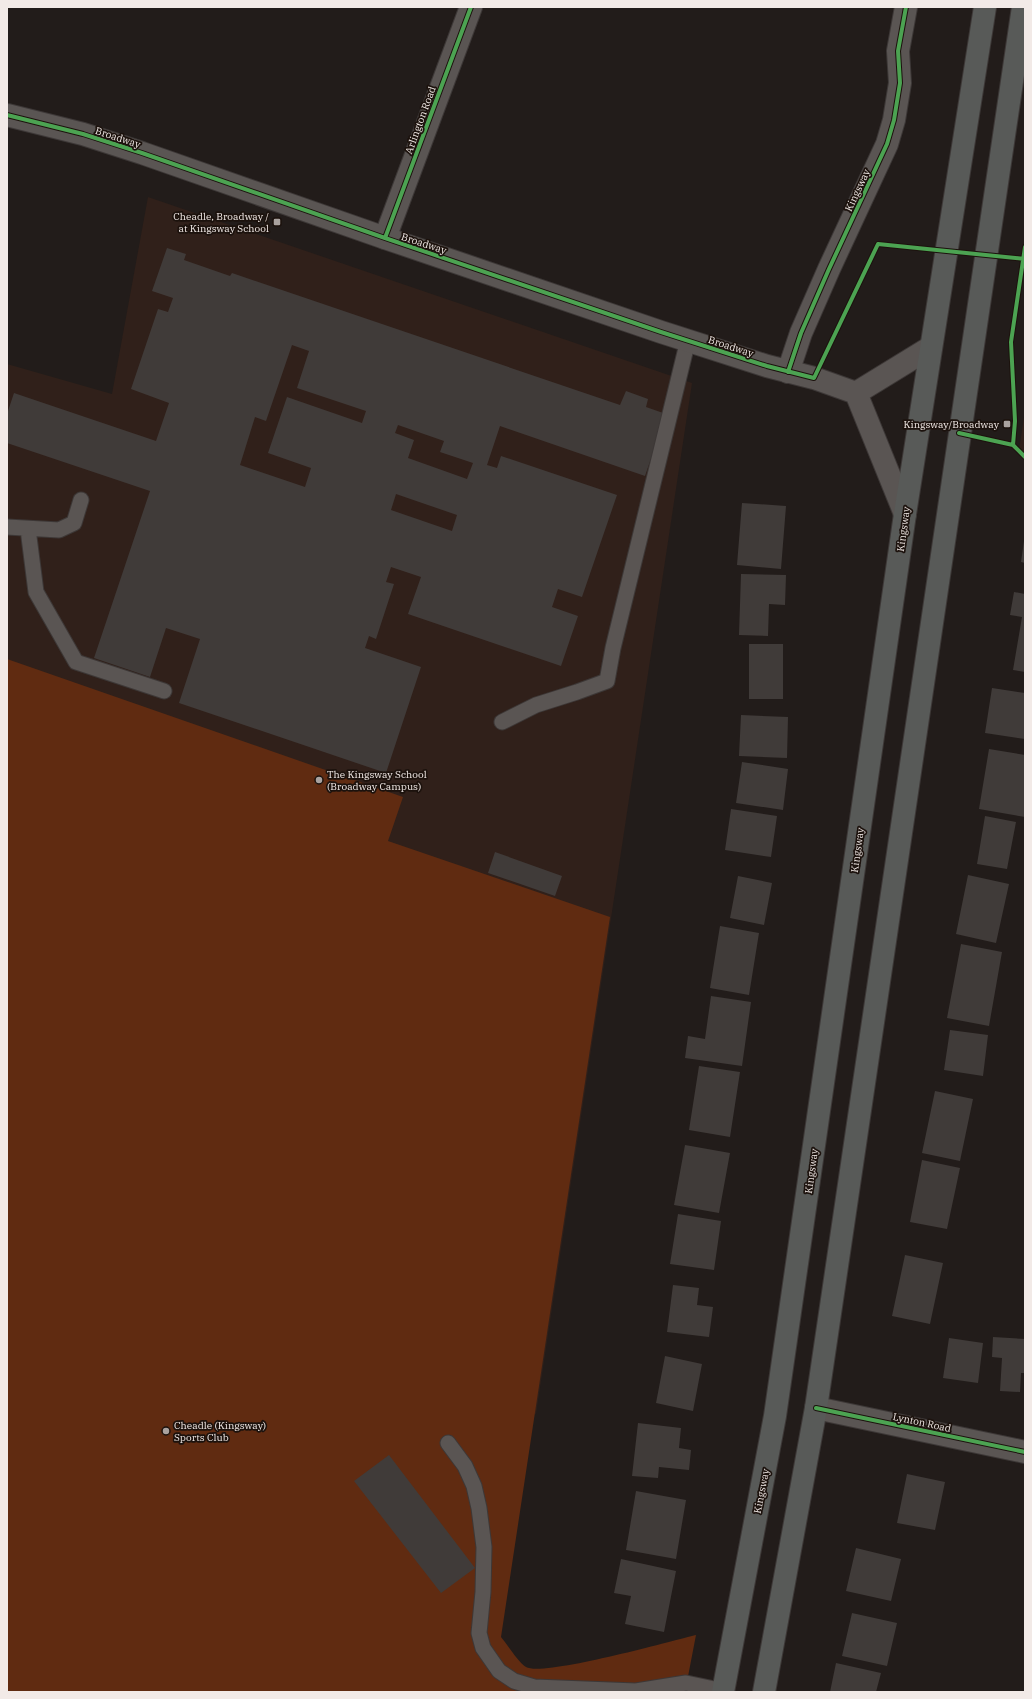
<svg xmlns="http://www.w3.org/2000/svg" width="1032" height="1699" font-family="'IBM Plex Serif',serif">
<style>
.built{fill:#30201a}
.green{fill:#602b11}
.building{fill:#403b39;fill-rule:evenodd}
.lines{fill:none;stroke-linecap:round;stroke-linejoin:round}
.service-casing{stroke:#3d3837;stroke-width:17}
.minor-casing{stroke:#3d3837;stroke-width:24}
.tertiary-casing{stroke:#3d3837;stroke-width:24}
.trunk-casing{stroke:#3d3837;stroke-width:24}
.service{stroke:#5a5553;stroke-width:15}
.minor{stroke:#5a5553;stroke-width:22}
.tertiary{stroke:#5a5553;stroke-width:22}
.trunk{stroke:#585a58;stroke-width:22}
.cycleway-casing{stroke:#1c120d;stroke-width:6}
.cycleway{stroke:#4ca352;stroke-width:4}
.poi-dot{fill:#a9a29f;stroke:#1c120d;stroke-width:1.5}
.labels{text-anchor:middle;stroke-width:3.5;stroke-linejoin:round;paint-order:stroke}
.street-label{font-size:10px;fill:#f2eae7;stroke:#1c120d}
.poi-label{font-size:10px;fill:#f2eae7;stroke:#1c120d;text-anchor:end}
</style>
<rect width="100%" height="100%" fill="#221c1a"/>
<path class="built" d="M148 197 692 383 536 1414 7 1264V364L112 394Z
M1025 411V453L1019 450Z"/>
<path class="green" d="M7 659 403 797 388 841 610 917 501 1637C507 1644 518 1662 526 1667 543 1677 671 1641 696 1635L685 1692H7Z"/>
<path class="building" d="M167 248 186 254 184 260 230 276 232 273 620 405 626 391 648 399 646 407 666 414 645 476 500 426 487 465 497 468 501 456 617 495 582 597 558 589 552 607 578 616 561 666 408 614 421 577 391 567 386 582 394 584 376 639 369 636 365 648 421 667 386 773 179 703 200 639 166 628 150 677 94 658 150 491 7 443V414L14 393 156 441 169 403 131 389 158 309 168 312 173 298 152 291ZM292 345 309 351 297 388 366 411 362 423 287 397 268 453 311 468 305 487 240 465 255 417 266 421ZM398 425 444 441 440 452 473 463 467 479 408 458 414 440 395 433ZM396 494 457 515 452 531 391 510Z
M742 503 786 506 781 569 737 565Z
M1024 541H1025V563L1021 562Z
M741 574 786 575 785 605 769 604 768 636 739 635Z
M1014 592 1025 594V672L1013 670 1022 617 1010 615Z
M749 644H783V699H749Z
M992 688 1025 693V739L985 733Z
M741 715 788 717 787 758 739 756Z
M989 749 1025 755V817L979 809Z
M742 762 788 769 783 810 736 803Z
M731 809 777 816 771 857 725 850Z
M985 816 1016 822 1007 869 977 864Z
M495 852 562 876 555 896 488 873Z
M968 875 1009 884 996 943 956 934Z
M738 876 772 883 764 925 730 918Z
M720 926 759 933 749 995 710 988Z
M961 944 1002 952 989 1026 947 1018Z
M711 996 751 1002 742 1066 685 1058 688 1036 705 1039Z
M950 1030 988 1035 983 1076 944 1070Z
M699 1066 740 1072 730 1137 689 1130Z
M935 1091 973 1099 960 1161 922 1153Z
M685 1145 730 1153 719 1213 674 1205Z
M922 1160 960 1168 947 1229 910 1222Z
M678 1214 721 1221 714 1270 670 1264Z
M905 1255 943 1263 930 1324 892 1316Z
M673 1285 699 1288 697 1305 713 1307 709 1337 667 1332Z
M993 1337 1025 1339V1373H1021L1020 1392 1000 1391 1002 1358 992 1357Z
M949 1338 983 1343 978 1383 943 1378Z
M665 1356 702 1364 693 1411 656 1403Z
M638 1423 681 1428 679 1448 691 1450 689 1470 659 1467 658 1478 632 1476Z
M389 1455 475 1568 441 1593 354 1481Z
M907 1474 945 1482 935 1530 897 1523Z
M636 1491 686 1500 676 1559 626 1550Z
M856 1548 901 1559 891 1601 846 1591Z
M621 1559 676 1571 664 1632 625 1624 631 1596 614 1593Z
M852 1613 897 1623 887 1666 842 1656Z
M836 1663 881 1673 876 1692H830Z"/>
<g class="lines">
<g class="service-casing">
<path id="service" d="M7 527 59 530 74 523 81 500
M28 529 36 592 76 662 164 691
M502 722 536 705 577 692 607 681 613 648 688 340
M448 1443 465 1466 474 1486 479 1508 484 1547 483 1592 479 1633 483 1648 499 1671 514 1681 534 1687 636 1691 686 1683 724 1691"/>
</g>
<g class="minor-casing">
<path id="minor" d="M385 238 471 7
M788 372 801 333 829 269 887 144 894 120 900 83 898 51 906 7
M816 1408 1025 1452"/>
</g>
<g class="tertiary-casing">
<path id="tertiary" d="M7 115 83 134 142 153 385 238 661 332 767 366 814 378 856 393 905 514
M856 393 931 347"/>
</g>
<g class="trunk-casing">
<path id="trunk" d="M723 1692 775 1416 905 514 985 7
M764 1692 816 1408 1023 7"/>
</g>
<use href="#service" class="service"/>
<use href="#minor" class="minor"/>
<use href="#tertiary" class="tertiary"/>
<use href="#trunk" class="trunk"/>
<g class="cycleway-casing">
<path id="cycleway" d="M7 115 83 134 142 153 385 238 661 332 767 366 814 378 878 244 1025 259
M385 238 471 7
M788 372 801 333 829 269 887 144 894 120 900 83 898 51 906 7
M959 433 1013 445 1025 457
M1013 445 1015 421 1011 342 1025 247
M816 1408 1025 1452"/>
</g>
<use href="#cycleway" class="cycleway"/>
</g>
<g class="poi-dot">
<rect x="273" y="218" width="8" height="8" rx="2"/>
<rect x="1003" y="420" width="8" height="8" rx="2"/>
<circle cx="319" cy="780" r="4"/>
<circle cx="166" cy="1431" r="4"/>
</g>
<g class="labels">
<g class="street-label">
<text transform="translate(420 120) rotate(-70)" y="4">Arlington Road</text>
<text transform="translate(118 137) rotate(18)" y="4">Broadway</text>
<text transform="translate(857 190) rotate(-65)" y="4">Kingsway</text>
<text transform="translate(424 243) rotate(18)" y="4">Broadway</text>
<text transform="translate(731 346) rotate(18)" y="4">Broadway</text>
<text transform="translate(903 529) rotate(-82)" y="4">Kingsway</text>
<text transform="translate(857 850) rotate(-82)" y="4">Kingsway</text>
<text transform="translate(811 1171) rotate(-82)" y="4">Kingsway</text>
<text transform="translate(922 1422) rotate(12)" y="4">Lynton Road</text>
<text transform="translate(761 1491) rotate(-79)" y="4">Kingsway</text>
</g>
<g class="poi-label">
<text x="269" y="220">Cheadle, Broadway /<tspan x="269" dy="12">at Kingsway School</tspan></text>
<text x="999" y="428">Kingsway/Broadway</text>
<text x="327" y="778" text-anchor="start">The Kingsway School<tspan x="327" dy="12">(Broadway Campus)</tspan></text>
<text x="174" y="1429" text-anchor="start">Cheadle (Kingsway)<tspan x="174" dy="12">Sports Club</tspan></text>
</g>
</g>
<rect width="1032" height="1699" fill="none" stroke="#f2eae7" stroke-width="16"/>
</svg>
